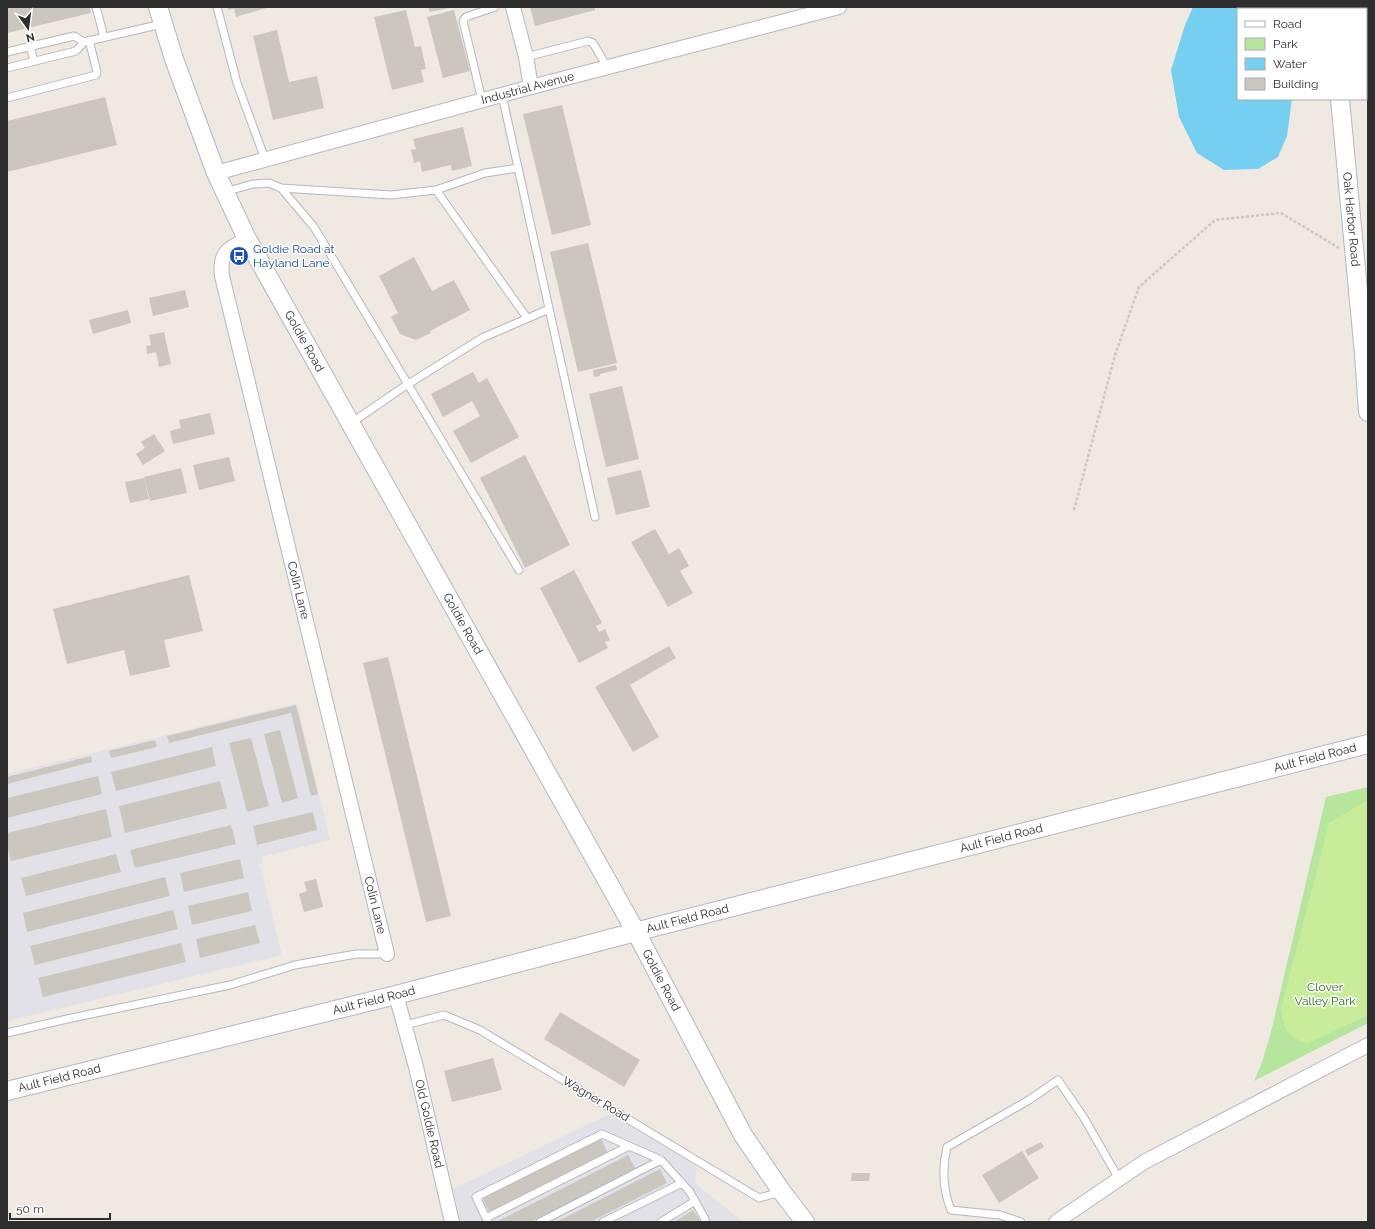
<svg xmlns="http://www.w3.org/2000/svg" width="1375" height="1229" font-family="Raleway,sans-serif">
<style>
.industrial{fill:#e3e1e8}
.green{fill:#b6e59e}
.pitch{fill:#c9ec9a}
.water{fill:#75cff0}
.building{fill:#cbc7bf}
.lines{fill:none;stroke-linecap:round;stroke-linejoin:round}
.service-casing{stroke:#b4b7c1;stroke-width:9}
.minor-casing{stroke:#b4b7c1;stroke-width:16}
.tertiary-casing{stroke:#b4b7c1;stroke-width:20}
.path{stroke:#c9c9c9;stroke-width:2.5;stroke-dasharray:3 2;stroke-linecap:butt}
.service{stroke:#fff;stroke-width:7}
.minor{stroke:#fff;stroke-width:14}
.tertiary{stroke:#fff;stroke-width:18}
.labels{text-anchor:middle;stroke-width:3;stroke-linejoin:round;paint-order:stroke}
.street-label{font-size:12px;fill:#2e2e2e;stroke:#fff}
.transit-label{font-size:12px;fill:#164399;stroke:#fff;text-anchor:start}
.park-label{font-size:12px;fill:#2c6e1b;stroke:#fff}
</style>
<rect width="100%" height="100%" fill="#efe9e1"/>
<path class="industrial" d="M297 703 330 840 262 857 263 863 260 864 282 955 7 1021V774Z
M610 1114 697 1166 695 1183 743 1222H461L453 1189Z"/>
<path class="green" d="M1368 787V1023L1254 1081 1262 1062 1271 1032 1326 797Z"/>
<path class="pitch" d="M1368 800V1015L1307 1044C1287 1034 1284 1032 1281 1009L1329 823Z"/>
<path class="water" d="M1193 7H1287V9H1238V99H1292L1287 136 1278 157 1258 169 1224 170 1197 153 1179 117 1171 70 1185 25Z"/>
<path class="building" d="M7 7H90L91 13 7 33Z
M228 7H270L236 17 234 9 228 10Z
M428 7H449V8L430 12Z
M530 7H595V10L535 26Z
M406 10 415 47 421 46 426 69 421 70 424 82 392 90 374 17Z
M454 10 470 71 443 78 427 17Z
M277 30 289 82 317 76 324 108 273 120 253 36Z
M105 97 117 145 7 172V121Z
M562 105 591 225 552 235 523 114Z
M463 127 472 166 452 171 451 165 422 172 420 161 414 163 411 150 416 149 413 139Z
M588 243 617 363 578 372 550 252Z
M414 257 432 291 454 280 470 310 430 331 431 333 416 340 400 334 391 317 398 313 379 276Z
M185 290 189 307 153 316 149 298Z
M128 310 131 323 93 334 89 320Z
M164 332 171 364 159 367 156 352 147 354 146 346 151 345 149 335Z
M616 365 617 370 600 374V376L594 377 593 370Z
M473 372 479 383 487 378 519 437 471 463 453 431 480 416 472 401 443 417 431 394Z
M622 386 639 459 606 467 589 394Z
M210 413 215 434 173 444 170 431 181 428 179 420Z
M154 434 165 451 143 465 136 454 145 448 141 442Z
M525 455 570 545 525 568 480 478Z
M229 457 235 481 199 490 193 465Z
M181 468 187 493 150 501 144 477Z
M641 470 650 507 616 515 607 478Z
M144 478 149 499 130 503 125 482Z
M655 529 669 554 679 548 689 566 680 571 693 593 668 607 631 542Z
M574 570 602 623 596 626 599 632 605 629 610 640 605 642 608 648 579 663 540 588Z
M189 575 203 631 164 640 170 667 130 676 124 650 67 664 53 609Z
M669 646 676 658 630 685 659 737 633 752 595 687Z
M388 657 451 916 426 922 363 663Z
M296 705 318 794 311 796 291 713 169 743 167 736Z
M280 730 298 798 282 803 264 734Z
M251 738 269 806 247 812 229 743Z
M155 740 157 747 111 758 109 751Z
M212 747 216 766 116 791 111 772Z
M91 756 92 762 7 784V777Z
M98 776 102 794 7 818V798Z
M220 781 227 808 125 833 119 806Z
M106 809 112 837 11 861 7 845V833Z
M313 812 317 830 257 845 253 826Z
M231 825 236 844 135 868 130 850Z
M116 854 121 872 26 896 21 878Z
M240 859 244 878 184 892 180 873Z
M165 877 170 896 27 932 23 913Z
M316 879 323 907 304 912 299 894 307 891 304 882Z
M248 892 252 911 192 925 188 906Z
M173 910 178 929 35 965 30 946Z
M255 925 260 943 200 958 196 939Z
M181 943 186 962 43 997 38 978Z
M560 1012 640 1060 624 1087 544 1039Z
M493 1058 502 1090 452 1102 444 1071Z
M601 1139 608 1153 489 1212 482 1197Z
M1041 1142 1044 1147 1028 1156 1025 1150Z
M1022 1151 1039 1178 999 1203 982 1175Z
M628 1155 636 1169 531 1222H496Z
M660 1169 667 1183 590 1222H556Z
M852 1173H870L869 1181H851Z
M693 1210 701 1222H674Z"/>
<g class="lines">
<g class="service-casing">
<path id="service" d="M96 7 104 37
M217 7 237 83 265 159
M30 46 34 61
M7 52 74 36 84 42
M526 57 588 41 593 43 607 67
M7 68 76 51 84 42 162 24
M502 95 595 517
M7 98 96 75 97 72 89 40
M482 100 463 21 466 17 495 7
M281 188 391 195 436 190 485 173 518 168
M436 190 527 318
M224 192 253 184 269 183 281 188 314 227 519 570
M351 423 405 386 482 338 549 309
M405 1025 444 1015 480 1030 759 1198 781 1192
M7 1033 67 1019 230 985 295 965 356 954H387
M486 1218 629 1146
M488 1222 476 1197 602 1134 661 1160 690 1192 705 1219V1222
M540 1222 661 1160
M603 1222 682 1183
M661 1222 695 1201
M1021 1222 1000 1215 951 1210C943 1190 942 1168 947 1147L1029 1100 1058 1080 1084 1118 1119 1179"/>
</g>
<g class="minor-casing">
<g id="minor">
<path d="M513 7 526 57 531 87"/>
<path id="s1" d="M216 173 531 87 839 7"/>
<path id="s2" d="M247 239C228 249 219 252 222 276L387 954"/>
<path id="s3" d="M396 995 416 1067 452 1222"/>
<path d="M1056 1222 1144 1162 1368 1045"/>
</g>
</g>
<g class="tertiary-casing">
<g id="tertiary">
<path id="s4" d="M158 7 174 59 216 173 247 239 636 932 743 1135 782 1192 805 1222"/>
<path d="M1331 7V9"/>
<path id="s5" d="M1340 99 1364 354 1368 412"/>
<path id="s6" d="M7 1091 396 995 662 925 1368 744"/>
</g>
</g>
<path class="path" d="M1074 510 1115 355 1139 287 1215 220 1281 213 1339 248"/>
<use href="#service" class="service"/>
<use href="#minor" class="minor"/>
<use href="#tertiary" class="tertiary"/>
</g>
<defs>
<g id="bus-disc" transform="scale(1)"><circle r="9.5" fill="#1a4fb4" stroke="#fff"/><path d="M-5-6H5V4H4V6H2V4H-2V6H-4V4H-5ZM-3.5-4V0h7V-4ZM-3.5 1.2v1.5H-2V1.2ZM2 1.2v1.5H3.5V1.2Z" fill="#fff"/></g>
</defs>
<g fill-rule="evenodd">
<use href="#bus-disc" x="239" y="256"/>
</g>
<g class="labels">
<g class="street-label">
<text dy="4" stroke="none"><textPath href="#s1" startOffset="323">Industrial Avenue</textPath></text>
<text dy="4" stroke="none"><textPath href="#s5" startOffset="121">Oak Harbor Road</textPath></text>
<text dy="4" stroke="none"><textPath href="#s4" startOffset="366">Goldie Road</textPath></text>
<text dy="4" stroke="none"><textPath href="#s2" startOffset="373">Colin Lane</textPath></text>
<text dy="4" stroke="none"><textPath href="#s4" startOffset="690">Goldie Road</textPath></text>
<text dy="4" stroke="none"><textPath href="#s6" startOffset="1350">Ault Field Road</textPath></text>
<text dy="4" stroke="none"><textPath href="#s6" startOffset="1026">Ault Field Road</textPath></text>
<text dy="4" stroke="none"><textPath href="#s2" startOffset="697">Colin Lane</textPath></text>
<text dy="4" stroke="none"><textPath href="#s6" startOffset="702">Ault Field Road</textPath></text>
<text dy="4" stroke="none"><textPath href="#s4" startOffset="1098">Goldie Road</textPath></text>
<text dy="4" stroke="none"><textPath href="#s6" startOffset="378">Ault Field Road</textPath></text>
<text dy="4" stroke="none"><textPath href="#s6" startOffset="54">Ault Field Road</textPath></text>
<text transform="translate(596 1099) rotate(31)" y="4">Wagner Road</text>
<text dy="4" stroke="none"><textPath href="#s3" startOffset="133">Old Goldie Road</textPath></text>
</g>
<g class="transit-label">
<text x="253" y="253">Goldie Road at<tspan x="253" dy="14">Hayland Lane</tspan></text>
</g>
<g class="park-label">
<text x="1325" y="991">Clover<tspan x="1325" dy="14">Valley Park</tspan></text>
</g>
</g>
<rect width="1375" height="1229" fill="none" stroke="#2e2e2e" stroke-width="16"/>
<rect x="1237" y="8" width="130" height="92" fill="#ffffff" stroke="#ababab"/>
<rect x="1245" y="21" width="20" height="6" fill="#ffffff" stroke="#ababab"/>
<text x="1273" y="28" font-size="12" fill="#2e2e2e">Road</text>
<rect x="1245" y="38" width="20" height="12" fill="#b6e59e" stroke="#ababab"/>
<text x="1273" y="48" font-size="12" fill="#2e2e2e">Park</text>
<rect x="1245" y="58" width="20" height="12" fill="#75cff0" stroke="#ababab"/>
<text x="1273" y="68" font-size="12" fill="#2e2e2e">Water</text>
<rect x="1245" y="78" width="20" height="12" fill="#cbc7bf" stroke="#ababab"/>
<text x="1273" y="88" font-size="12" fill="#2e2e2e">Building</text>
<g transform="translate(28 28) rotate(166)" stroke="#ffffff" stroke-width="3" paint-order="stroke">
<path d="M0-3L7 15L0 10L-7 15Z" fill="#2e2e2e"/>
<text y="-6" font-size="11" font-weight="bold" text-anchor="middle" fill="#2e2e2e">N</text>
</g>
<path d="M10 1213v6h100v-6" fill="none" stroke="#2e2e2e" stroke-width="2"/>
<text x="16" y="1213" font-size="12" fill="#2e2e2e" stroke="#ffffff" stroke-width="3" paint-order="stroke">50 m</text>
</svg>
